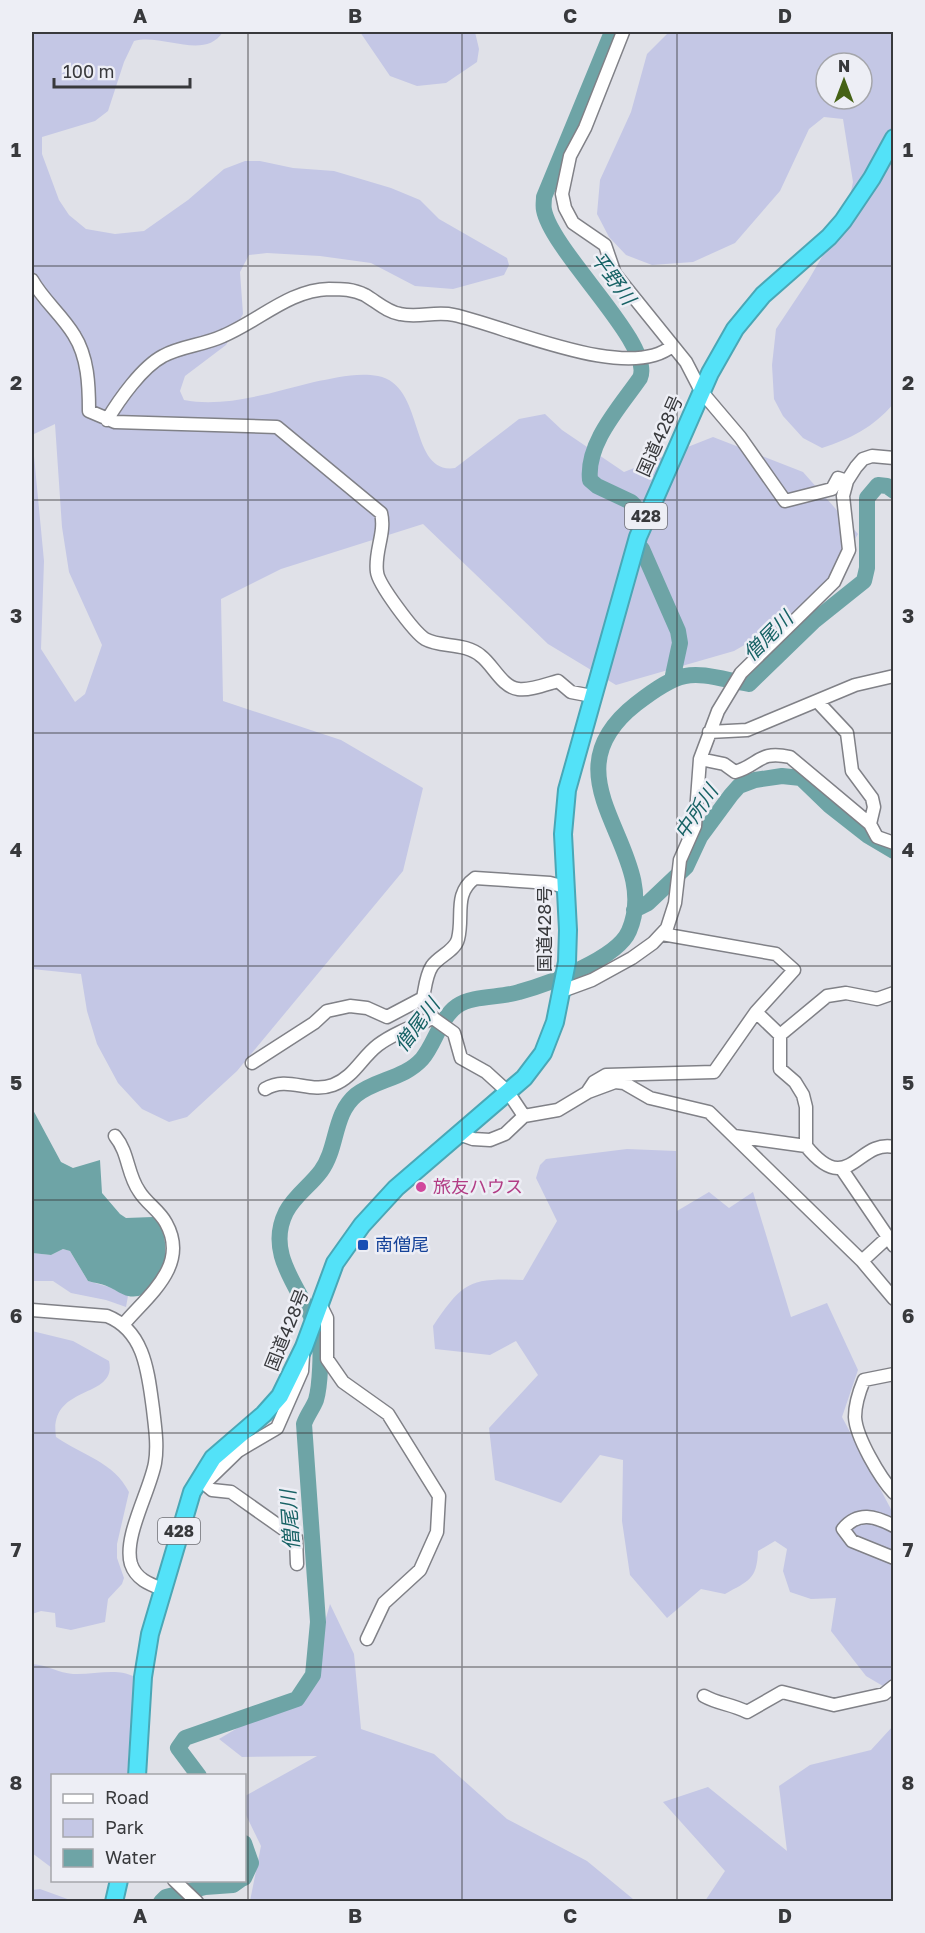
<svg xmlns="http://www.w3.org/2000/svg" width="925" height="1933" font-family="'Golos Text','Noto Sans JP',sans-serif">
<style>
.green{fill:#c4c7e5;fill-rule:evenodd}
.water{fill:#6ea4a6}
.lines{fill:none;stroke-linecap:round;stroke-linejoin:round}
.river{stroke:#6ea4a6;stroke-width:16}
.minor-casing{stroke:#808187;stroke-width:15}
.highway-casing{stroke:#4aa7b6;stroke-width:20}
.minor{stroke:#fff;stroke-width:12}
.highway{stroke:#53e2f8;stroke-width:16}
.grid{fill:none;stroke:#38393c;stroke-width:1.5;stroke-opacity:0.55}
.hotel-dot{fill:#d1479c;stroke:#edeef5;stroke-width:2}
.transit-dot{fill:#1a4fb4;stroke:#edeef5;stroke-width:2}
.labels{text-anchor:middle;stroke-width:5;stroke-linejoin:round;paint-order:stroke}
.shield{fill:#edeef5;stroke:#6e6f74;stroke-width:1.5}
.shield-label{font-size:16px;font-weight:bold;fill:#38393c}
.street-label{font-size:18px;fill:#38393c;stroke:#edeef5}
.hotel-label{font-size:18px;fill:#b23c85;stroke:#edeef5;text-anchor:start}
.transit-label{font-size:18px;fill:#164399;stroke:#edeef5;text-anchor:start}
.water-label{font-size:20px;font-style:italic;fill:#176265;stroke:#edeef5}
.neatline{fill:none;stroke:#38393c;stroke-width:2}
.grid-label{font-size:20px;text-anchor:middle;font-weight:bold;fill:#38393c}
</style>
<rect width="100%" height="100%" fill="#e0e1e8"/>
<path class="green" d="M32 32H223C204 61 163 33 134 41L124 62 108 111 95 121 42 137V154L59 200 69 215 86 229 115 234 144 231 188 200 224 169 245 161H260L293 168 334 171 391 188 420 200 439 219 507 258 509 265 504 275 453 289 415 286 371 263 320 256 267 253 249 255 240 272 243 314 226 345 185 376 180 391 184 400C226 408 273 392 314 382 334 378 357 372 378 376 426 385 408 475 455 468L519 419 545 414 562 430 624 472 713 437 803 472 858 534 817 603 734 651 616 685 548 644 423 524 281 569 221 599 223 701 341 740 423 788 403 871 237 1071 187 1117 169 1122 142 1109 118 1083 97 1044 87 1011 81 974 32 969ZM55 424 62 527 69 572 102 645 85 694 75 702 41 649 44 561 32 435Z
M360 32H475L479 49 477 62 446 83 417 86 390 76Z
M669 32H893V404C874 427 850 439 822 448L803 438 783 416 774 399 772 365 776 329 808 281 846 215 853 182 843 119 824 117 809 129 780 191 735 243 693 262 652 265 626 255 609 237 597 214 600 180 631 112 647 54ZM826 63H862V99H826Z
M627 1149 676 1151 677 1211 709 1192 729 1208 753 1192 791 1317 827 1303 858 1370 842 1417 893 1513V1692L866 1676 831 1631 836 1598 811 1599 790 1592 783 1571 787 1549 775 1541 758 1551C757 1580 748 1581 725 1594L701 1589 667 1618 630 1575 622 1521 623 1460 600 1455 561 1503 495 1480 489 1428 538 1375 516 1341 490 1355 435 1349 433 1326C463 1282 469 1278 523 1280L557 1221 536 1178 540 1165 546 1159Z
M63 1249 70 1251 88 1281 109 1287 128 1296 126 1307 106 1300 71 1293 53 1281H32V1253L51 1255Z
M32 1331 73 1341 109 1361C118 1400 48 1383 56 1437 82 1455 114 1462 129 1492L117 1544V1558L124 1578 122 1584 108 1599 105 1622 71 1630 56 1627 55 1613 41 1611 32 1614Z
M330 1604 354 1654 361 1729 434 1754 507 1819 587 1861 633 1899 651 1901H250L261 1846 245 1813V1796L317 1756 242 1757 219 1739 306 1687Z
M32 1664C47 1665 59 1673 73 1674 94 1675 117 1667 135 1677L127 1775 52 1776V1868L32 1853Z
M893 1726V1901H705L725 1871 663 1802 708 1787 787 1851 779 1786 810 1765 871 1750Z
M40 1889 73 1901H32V1890Z"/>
<path class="water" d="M32 1108 61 1162 73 1168 100 1160 102 1193 120 1214 126 1218 153 1217C177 1236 165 1303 128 1296 122 1295 116 1290 111 1288 104 1284 95 1283 88 1281L70 1251 63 1249 51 1255 32 1253Z"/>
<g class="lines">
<path class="river" d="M612 32 544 197C544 201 543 206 544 210 552 252 655 345 640 378 620 407 586 443 590 480L597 486 631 502 635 506V524
M642 549 678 631 680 643 672 680
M634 910 648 903 686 867 700 837 731 795 739 786 755 780 782 776 801 778 830 806 867 835 894 851
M199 1776 178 1748 185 1738 297 1699 313 1675 318 1622 304 1424C307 1415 313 1408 316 1400 320 1387 322 1348 319 1336 307 1294 263 1258 286 1212 295 1195 310 1186 321 1171 338 1148 333 1114 356 1095 376 1079 404 1079 422 1059 435 1044 440 1018 457 1006 473 995 501 998 519 992 548 984 617 959 629 931 664 850 539 780 636 704 686 665 692 673 749 684L814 621 864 581 867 568V498L878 485 887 486 894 491
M244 1843 251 1863 244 1878
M161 1902 166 1897 205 1887 233 1885 240 1880"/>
<g class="minor-casing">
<path id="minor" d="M623 32 585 128 570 156 562 194 565 208 573 223 605 245 615 274 686 362 701 391 740 437 785 501 832 489 838 478 847 481
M32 280C43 300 62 315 74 335 88 357 89 385 89 411L115 422 277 427 381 513C386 533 374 552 377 572 378 584 414 632 425 639 441 648 465 642 481 656 493 665 502 687 518 689 529 691 547 684 558 681L571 692 592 696
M107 420C119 400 142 367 163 356 181 346 204 345 223 336 259 321 289 290 329 289 342 289 353 289 365 295 377 302 387 312 400 314 418 318 436 311 454 315 506 326 628 383 672 346
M817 701 847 733 852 771 872 798 874 807 870 824
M709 732 747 730 855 685 894 676
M700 759 724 764 735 772C760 765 758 750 790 757L870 824 877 837 894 843
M662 934 776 954 794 970 756 1012
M562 991 592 980 632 958 653 943 667 928 675 903 680 860 695 826 700 759 718 711 741 673 834 582 849 550 843 496 847 481 856 467 863 459 872 456 894 458
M423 998 433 1018 454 1033 461 1058 486 1072 508 1092 524 1116
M780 1035V1069L795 1082 803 1095 806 1107V1146
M252 1063 314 1023 327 1011 350 1006 367 1008 387 1017 423 998C425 988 426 975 432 966 439 956 455 951 458 939 464 916 453 894 475 878L550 883 565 887
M265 1089C288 1075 309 1094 333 1085 354 1077 361 1058 378 1045 394 1033 414 1026 433 1018
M588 1091 594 1082 606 1075 714 1072 756 1012 780 1035 827 996 846 993 877 999 894 993
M459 1134 473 1139 490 1140 505 1134 524 1116 558 1110 588 1092 615 1082 624 1083 650 1098 709 1112 862 1261 894 1299
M115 1136C129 1153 127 1174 139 1191 146 1203 159 1210 166 1223 190 1266 147 1296 123 1325
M734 1136 806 1146C849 1199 857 1139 894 1147
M841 1168 894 1246
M862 1261 887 1238
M320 1304 327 1318V1359L343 1382 388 1414 439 1496 437 1532 420 1570 384 1603 367 1639
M32 1310 107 1316C145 1331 148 1373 153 1409 155 1427 158 1445 155 1463 150 1491 123 1537 131 1564 136 1579 149 1584 162 1589
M894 1374 864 1380C859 1392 855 1404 855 1417 856 1437 880 1478 894 1493
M200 1480 212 1490 231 1492 296 1538 297 1564
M204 1484 238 1451 277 1428 302 1371 303 1356
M894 1526C875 1516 858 1511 843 1529L852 1541 894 1558
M704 1696C718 1704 732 1704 747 1712L782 1692 834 1705 884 1694 894 1686
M174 1880 197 1902"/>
</g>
<g class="highway-casing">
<path id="highway" d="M137 1776 143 1677 150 1634 192 1492 213 1458 264 1414 280 1396 304 1347 335 1263 362 1225 396 1188 524 1078 543 1053 555 1022 567 962 568 930 563 834 567 790 638 537 710 373 735 329 763 295 829 237 843 221 872 178 894 138
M114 1902 119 1880"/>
</g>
<use href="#minor" class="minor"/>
<use href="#highway" class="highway"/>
</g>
<path class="grid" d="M248 32V1902M462 32V1902M677 32V1902M32 266H894M32 500H894M32 733H894M32 966H894M32 1200H894M32 1433H894M32 1667H894"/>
<circle class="hotel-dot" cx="421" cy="1187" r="6"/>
<rect class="transit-dot" x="357" y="1239" width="12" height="12" rx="3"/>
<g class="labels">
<g class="shield">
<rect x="625" y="503" width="42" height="26" rx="4.5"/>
<rect x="158" y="1518" width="42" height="26" rx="4.5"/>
</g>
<g class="shield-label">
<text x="646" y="522">428</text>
<text x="179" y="1537">428</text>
</g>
<g class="street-label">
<text transform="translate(660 436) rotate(-66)" y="6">国道428号</text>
<text transform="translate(545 929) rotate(-90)" y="6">国道428号</text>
<text transform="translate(287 1330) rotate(-68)" y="6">国道428号</text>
</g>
<g class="hotel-label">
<text x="433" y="1193">旅友ハウス</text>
</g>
<g class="transit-label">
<text x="375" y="1251">南僧尾</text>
</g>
<g class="water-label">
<text transform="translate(613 278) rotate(54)" y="7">平野川</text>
<text transform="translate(768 636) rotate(-45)" y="7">僧尾川</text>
<text transform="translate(696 812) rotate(-56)" y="7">中所川</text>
<text transform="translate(417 1025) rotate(-53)" y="7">僧尾川</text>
<text transform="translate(290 1520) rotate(-94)" y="7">僧尾川</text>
</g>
</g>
<rect width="925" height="1933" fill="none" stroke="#edeef5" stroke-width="66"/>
<rect x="51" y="1774" width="195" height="108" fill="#edeef5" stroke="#a5a6ab" stroke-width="1.5"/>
<rect x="63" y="1794" width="30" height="9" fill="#ffffff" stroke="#a5a6ab" stroke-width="1.5"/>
<text x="105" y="1804" font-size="18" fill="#38393c">Road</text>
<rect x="63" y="1819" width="30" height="18" fill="#c4c7e5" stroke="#a5a6ab" stroke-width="1.5"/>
<text x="105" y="1834" font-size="18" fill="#38393c">Park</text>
<rect x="63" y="1849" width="30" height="18" fill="#6ea4a6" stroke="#a5a6ab" stroke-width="1.5"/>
<text x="105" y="1864" font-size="18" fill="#38393c">Water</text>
<g transform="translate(844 81)"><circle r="28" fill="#edeef5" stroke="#a5a6ab" stroke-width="1.5"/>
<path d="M0-4.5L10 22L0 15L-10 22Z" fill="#456215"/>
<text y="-9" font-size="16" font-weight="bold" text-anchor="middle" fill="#38393c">N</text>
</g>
<path d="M54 78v9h136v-9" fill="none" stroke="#38393c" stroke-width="3"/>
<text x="63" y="78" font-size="18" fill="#38393c" stroke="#edeef5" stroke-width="4.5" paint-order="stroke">100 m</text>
<rect x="33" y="33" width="859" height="1867" class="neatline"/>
<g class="grid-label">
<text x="140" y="23">A</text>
<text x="355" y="23">B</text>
<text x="570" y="23">C</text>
<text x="785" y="23">D</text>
<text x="16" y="157">1</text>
<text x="908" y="157">1</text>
<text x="16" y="390">2</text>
<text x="908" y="390">2</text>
<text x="16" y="623">3</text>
<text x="908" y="623">3</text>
<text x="16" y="857">4</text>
<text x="908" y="857">4</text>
<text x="16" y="1090">5</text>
<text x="908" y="1090">5</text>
<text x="16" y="1323">6</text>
<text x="908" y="1323">6</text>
<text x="16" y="1557">7</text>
<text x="908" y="1557">7</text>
<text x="16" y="1790">8</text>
<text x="908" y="1790">8</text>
<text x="140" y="1923">A</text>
<text x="355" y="1923">B</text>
<text x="570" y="1923">C</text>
<text x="785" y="1923">D</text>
</g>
</svg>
